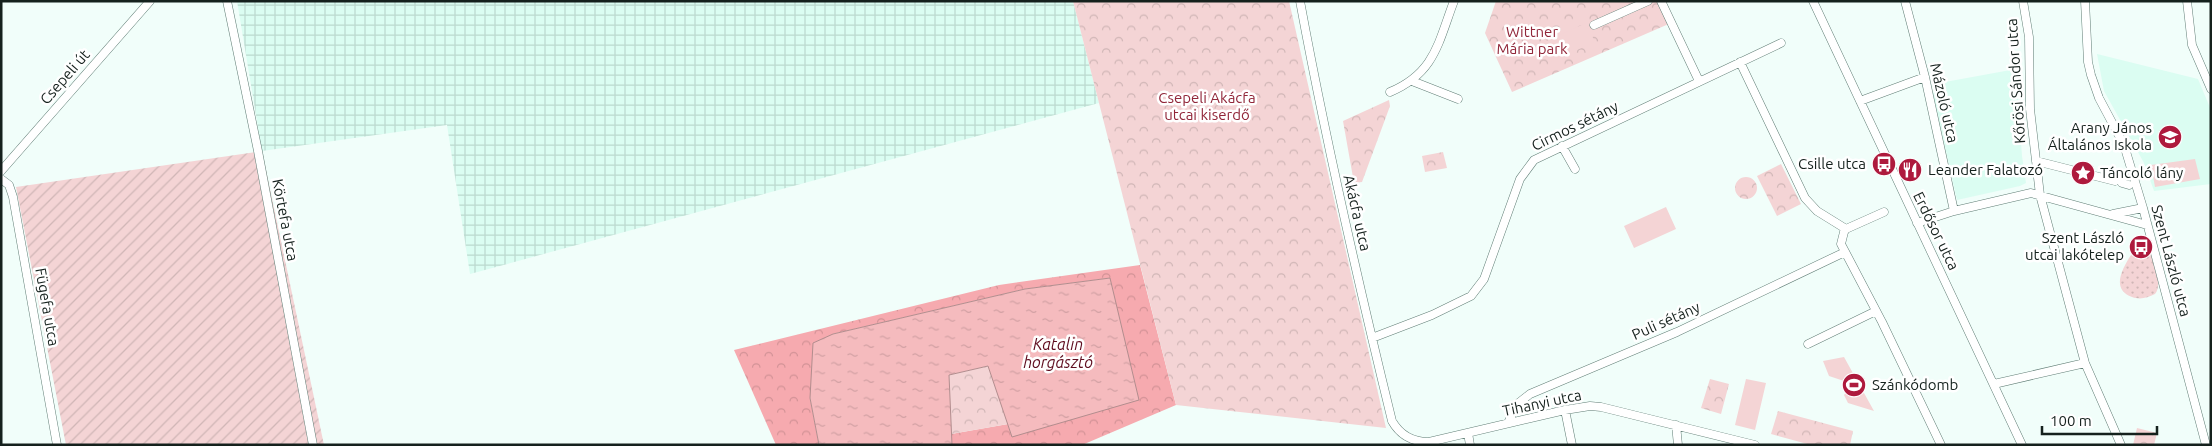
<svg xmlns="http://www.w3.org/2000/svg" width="2212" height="446" font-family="Ubuntu,sans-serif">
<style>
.built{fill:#dbfdf2}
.industrial{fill:url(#industrial-grid)}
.grass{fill:url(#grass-dots)}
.forest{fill:url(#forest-crowns)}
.park{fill:url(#park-crowns)}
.garden{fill:url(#garden-furrows)}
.pitch{fill:#f4d4d5}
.water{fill:url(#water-ripples);stroke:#b28d8e}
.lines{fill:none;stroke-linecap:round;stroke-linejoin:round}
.minor-casing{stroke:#617e76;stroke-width:9}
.minor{stroke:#fff;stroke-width:8}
.labels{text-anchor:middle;stroke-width:5;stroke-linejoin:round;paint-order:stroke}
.park-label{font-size:15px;fill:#912639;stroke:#fff}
.street-label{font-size:15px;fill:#15211d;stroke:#fff}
.poi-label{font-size:15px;fill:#15211d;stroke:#fff;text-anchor:end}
.water-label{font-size:16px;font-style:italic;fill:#5f0d1f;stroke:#fff}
</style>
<defs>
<pattern id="industrial-grid" width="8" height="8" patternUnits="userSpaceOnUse" patternTransform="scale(1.25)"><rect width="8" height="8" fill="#dbfdf2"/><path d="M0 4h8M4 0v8" fill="none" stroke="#bbd9cf"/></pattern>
<pattern id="grass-dots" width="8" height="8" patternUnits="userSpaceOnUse" patternTransform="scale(1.25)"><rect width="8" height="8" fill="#f4d4d5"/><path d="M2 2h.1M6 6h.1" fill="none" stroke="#d0b6b6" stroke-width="1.8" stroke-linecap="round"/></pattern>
<pattern id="forest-crowns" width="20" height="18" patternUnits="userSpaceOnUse" patternTransform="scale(1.25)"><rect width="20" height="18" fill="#f6aaaf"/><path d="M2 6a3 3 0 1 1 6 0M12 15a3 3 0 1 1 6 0" fill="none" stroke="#d29296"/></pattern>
<pattern id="park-crowns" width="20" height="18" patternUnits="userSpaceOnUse" patternTransform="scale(1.25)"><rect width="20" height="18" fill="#f4d4d5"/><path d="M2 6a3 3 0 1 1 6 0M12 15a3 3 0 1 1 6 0" fill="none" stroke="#d0b6b6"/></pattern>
<pattern id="garden-furrows" width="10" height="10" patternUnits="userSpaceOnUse" patternTransform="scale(1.25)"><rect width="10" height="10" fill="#f4d4d5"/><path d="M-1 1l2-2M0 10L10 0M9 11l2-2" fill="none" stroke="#d0b6b6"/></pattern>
<pattern id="water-ripples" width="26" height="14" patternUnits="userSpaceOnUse" patternTransform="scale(1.25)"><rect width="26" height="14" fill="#f5bbbe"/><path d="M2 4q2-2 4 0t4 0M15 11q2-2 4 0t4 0" fill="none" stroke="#d1a0a3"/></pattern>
</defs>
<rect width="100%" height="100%" fill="#f1fefa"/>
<path class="built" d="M2097 54 2198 79 2211 110V184L2154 191 2144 163 2104 91Z
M2016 69 2022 156 2026 183 2020 186 1957 200 1933 93 1936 91 1934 84Z"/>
<path class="industrial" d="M237 1H1073L1099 103 470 274 447 125 262 151Z"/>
<path class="grass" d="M2143 237C2150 249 2165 282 2155 294 2147 298 2140 300 2132 297 2103 287 2134 252 2143 237Z"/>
<path class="forest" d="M1140 265 1176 405 1082 445H952L951 434 1008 424 1013 437 1110 278 1025 289 833 334 810 398 819 445H776L734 350 999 285Z"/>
<path class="park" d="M1073 1H1289L1386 428 1176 405Z
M1496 1H1661L1671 23 1512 92 1485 33Z
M1389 100 1390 106 1362 182 1354 183 1343 121Z
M1443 152 1447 168 1425 172 1422 156Z
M1781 164 1801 204 1777 216 1757 176Z
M1735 188a11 11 0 1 1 22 0a11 11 0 1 1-22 0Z
M989 366 1008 424 951 434 949 375Z
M1710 379 1729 384 1721 414 1701 408Z
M1778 411 1853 431 1850 445H1811L1771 434Z
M2137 428 2157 433 2154 445H2133Z"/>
<path class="garden" d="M262 151 324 445H66L16 187Z"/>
<path class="pitch" d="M1586 23 1595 42 1550 62 1542 43Z
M2195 159 2200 179 2155 187 2151 165Z
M1666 207 1676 229 1634 248 1624 226Z
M1844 357 1874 411 1848 403 1844 395 1849 388 1847 382 1829 376 1823 361Z
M1746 379 1766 383 1755 430 1735 425Z"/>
<path class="water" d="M1110 278 1139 400 1012 437 988 366 949 375 952 445H819L810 398 813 343 833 334 1025 289Z"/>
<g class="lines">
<g class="minor-casing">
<path id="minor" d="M227 1 258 151 313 445
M1300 1C1326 142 1358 282 1392 421 1400 435 1413 442 1429 442L1565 410 1590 406 1601 407 1755 445
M1661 1 1699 81
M1813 1 2022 445
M1905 1 1925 77 1954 211
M2023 1 2029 37 2030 109 2040 195 2085 363 2121 445
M2085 1 2088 62 2091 75 2099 98 2124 145 2143 208 2206 445
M2187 1 2192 45 2211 89
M1594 25 1648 1
M1740 62 1805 198 1817 211 1846 229
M1412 81 1458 99
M1390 92C1435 73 1438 43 1454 1
M1860 101 1925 77
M1562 146 1575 169
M2036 161 2115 181
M1 171 150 1
M1 179 9 185 13 197 57 445
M2122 183 2129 185
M1884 212 1846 229 1844 232 1841 244 1882 322 1941 445
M2113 214 2143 208
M1917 223 1954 211 2031 193 2147 225
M1372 338 1432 315 1471 296 1484 279 1520 179 1534 160 1781 43
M1808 344 1876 311
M1994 384 2085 363
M1565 410 1572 445
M1508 423 1516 405 1530 394 1677 332 1845 252
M1676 425 1678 445
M1468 433 1470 445"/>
</g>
<use href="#minor" class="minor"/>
</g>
<defs>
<g id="school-disc" transform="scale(1.25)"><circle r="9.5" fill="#ae1a3d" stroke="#fff"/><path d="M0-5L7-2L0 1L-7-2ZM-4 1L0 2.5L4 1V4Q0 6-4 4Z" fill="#fff"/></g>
<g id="bus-disc" transform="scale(1.25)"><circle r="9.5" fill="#ae1a3d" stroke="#fff"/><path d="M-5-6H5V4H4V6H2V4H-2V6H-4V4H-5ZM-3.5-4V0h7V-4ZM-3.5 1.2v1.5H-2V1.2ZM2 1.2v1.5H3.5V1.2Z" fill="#fff"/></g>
<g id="restaurant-disc" transform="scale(1.25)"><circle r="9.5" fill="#ae1a3d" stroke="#fff"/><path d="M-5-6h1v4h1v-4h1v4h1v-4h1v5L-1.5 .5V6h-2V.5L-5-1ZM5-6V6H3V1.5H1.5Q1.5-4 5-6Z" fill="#fff"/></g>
<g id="sight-disc" transform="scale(1.25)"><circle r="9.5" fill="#ae1a3d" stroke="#fff"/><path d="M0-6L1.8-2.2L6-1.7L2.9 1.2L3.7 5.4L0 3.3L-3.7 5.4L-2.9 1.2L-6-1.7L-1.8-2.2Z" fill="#fff"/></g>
<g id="stadium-disc" transform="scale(1.25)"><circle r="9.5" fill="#ae1a3d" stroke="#fff"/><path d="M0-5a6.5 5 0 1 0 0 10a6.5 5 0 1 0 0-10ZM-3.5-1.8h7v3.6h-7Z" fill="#fff"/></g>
</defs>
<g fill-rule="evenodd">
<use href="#school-disc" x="2170" y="137"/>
<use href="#bus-disc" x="1884" y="164"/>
<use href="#restaurant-disc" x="1910" y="170"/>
<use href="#sight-disc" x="2083" y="173"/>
<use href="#bus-disc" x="2141" y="247"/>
<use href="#stadium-disc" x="1854" y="385"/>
</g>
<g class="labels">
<g class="park-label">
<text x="1532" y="37">Wittner<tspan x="1532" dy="17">Mária park</tspan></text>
<text x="1207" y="103">Csepeli Akácfa<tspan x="1207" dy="17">utcai kiserdő</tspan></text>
</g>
<g class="street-label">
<text transform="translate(65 77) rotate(-49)" y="5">Csepeli út</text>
<text transform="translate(2016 81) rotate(-94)" y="5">Kőrösi Sándor utca</text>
<text transform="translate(1944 103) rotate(77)" y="5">Mázoló utca</text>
<text transform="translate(1575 126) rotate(-26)" y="5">Cirmos sétány</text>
<text transform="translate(1357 213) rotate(77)" y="5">Akácfa utca</text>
<text transform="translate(285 220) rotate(79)" y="5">Körtefa utca</text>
<text transform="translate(1936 231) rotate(64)" y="5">Erdősor utca</text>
<text transform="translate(2171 261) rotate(75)" y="5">Szent László utca</text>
<text transform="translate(47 307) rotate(80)" y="5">Fügefa utca</text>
<text transform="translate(1666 321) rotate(-24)" y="5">Puli sétány</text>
<text transform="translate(1542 403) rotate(-12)" y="5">Tihanyi utca</text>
</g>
<g class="poi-label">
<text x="2152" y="133">Arany János<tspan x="2152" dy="17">Általános Iskola</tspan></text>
<text x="1866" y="169">Csille utca</text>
<text x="1928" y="175" text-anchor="start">Leander Falatozó</text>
<text x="2100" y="178" text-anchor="start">Táncoló lány</text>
<text x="2124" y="243">Szent László<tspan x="2124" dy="17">utcai lakótelep</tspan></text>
<text x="1872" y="390" text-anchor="start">Szánkódomb</text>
</g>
<g class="water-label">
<text x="1058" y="350">Katalin<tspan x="1058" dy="18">horgásztó</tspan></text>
</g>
</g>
<rect width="2212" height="446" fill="none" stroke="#15211d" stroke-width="5"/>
<path d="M2042 426v8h115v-8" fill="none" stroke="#15211d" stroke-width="2.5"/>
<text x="2050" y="426" font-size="15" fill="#15211d" stroke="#ffffff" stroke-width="4" paint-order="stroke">100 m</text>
</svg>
